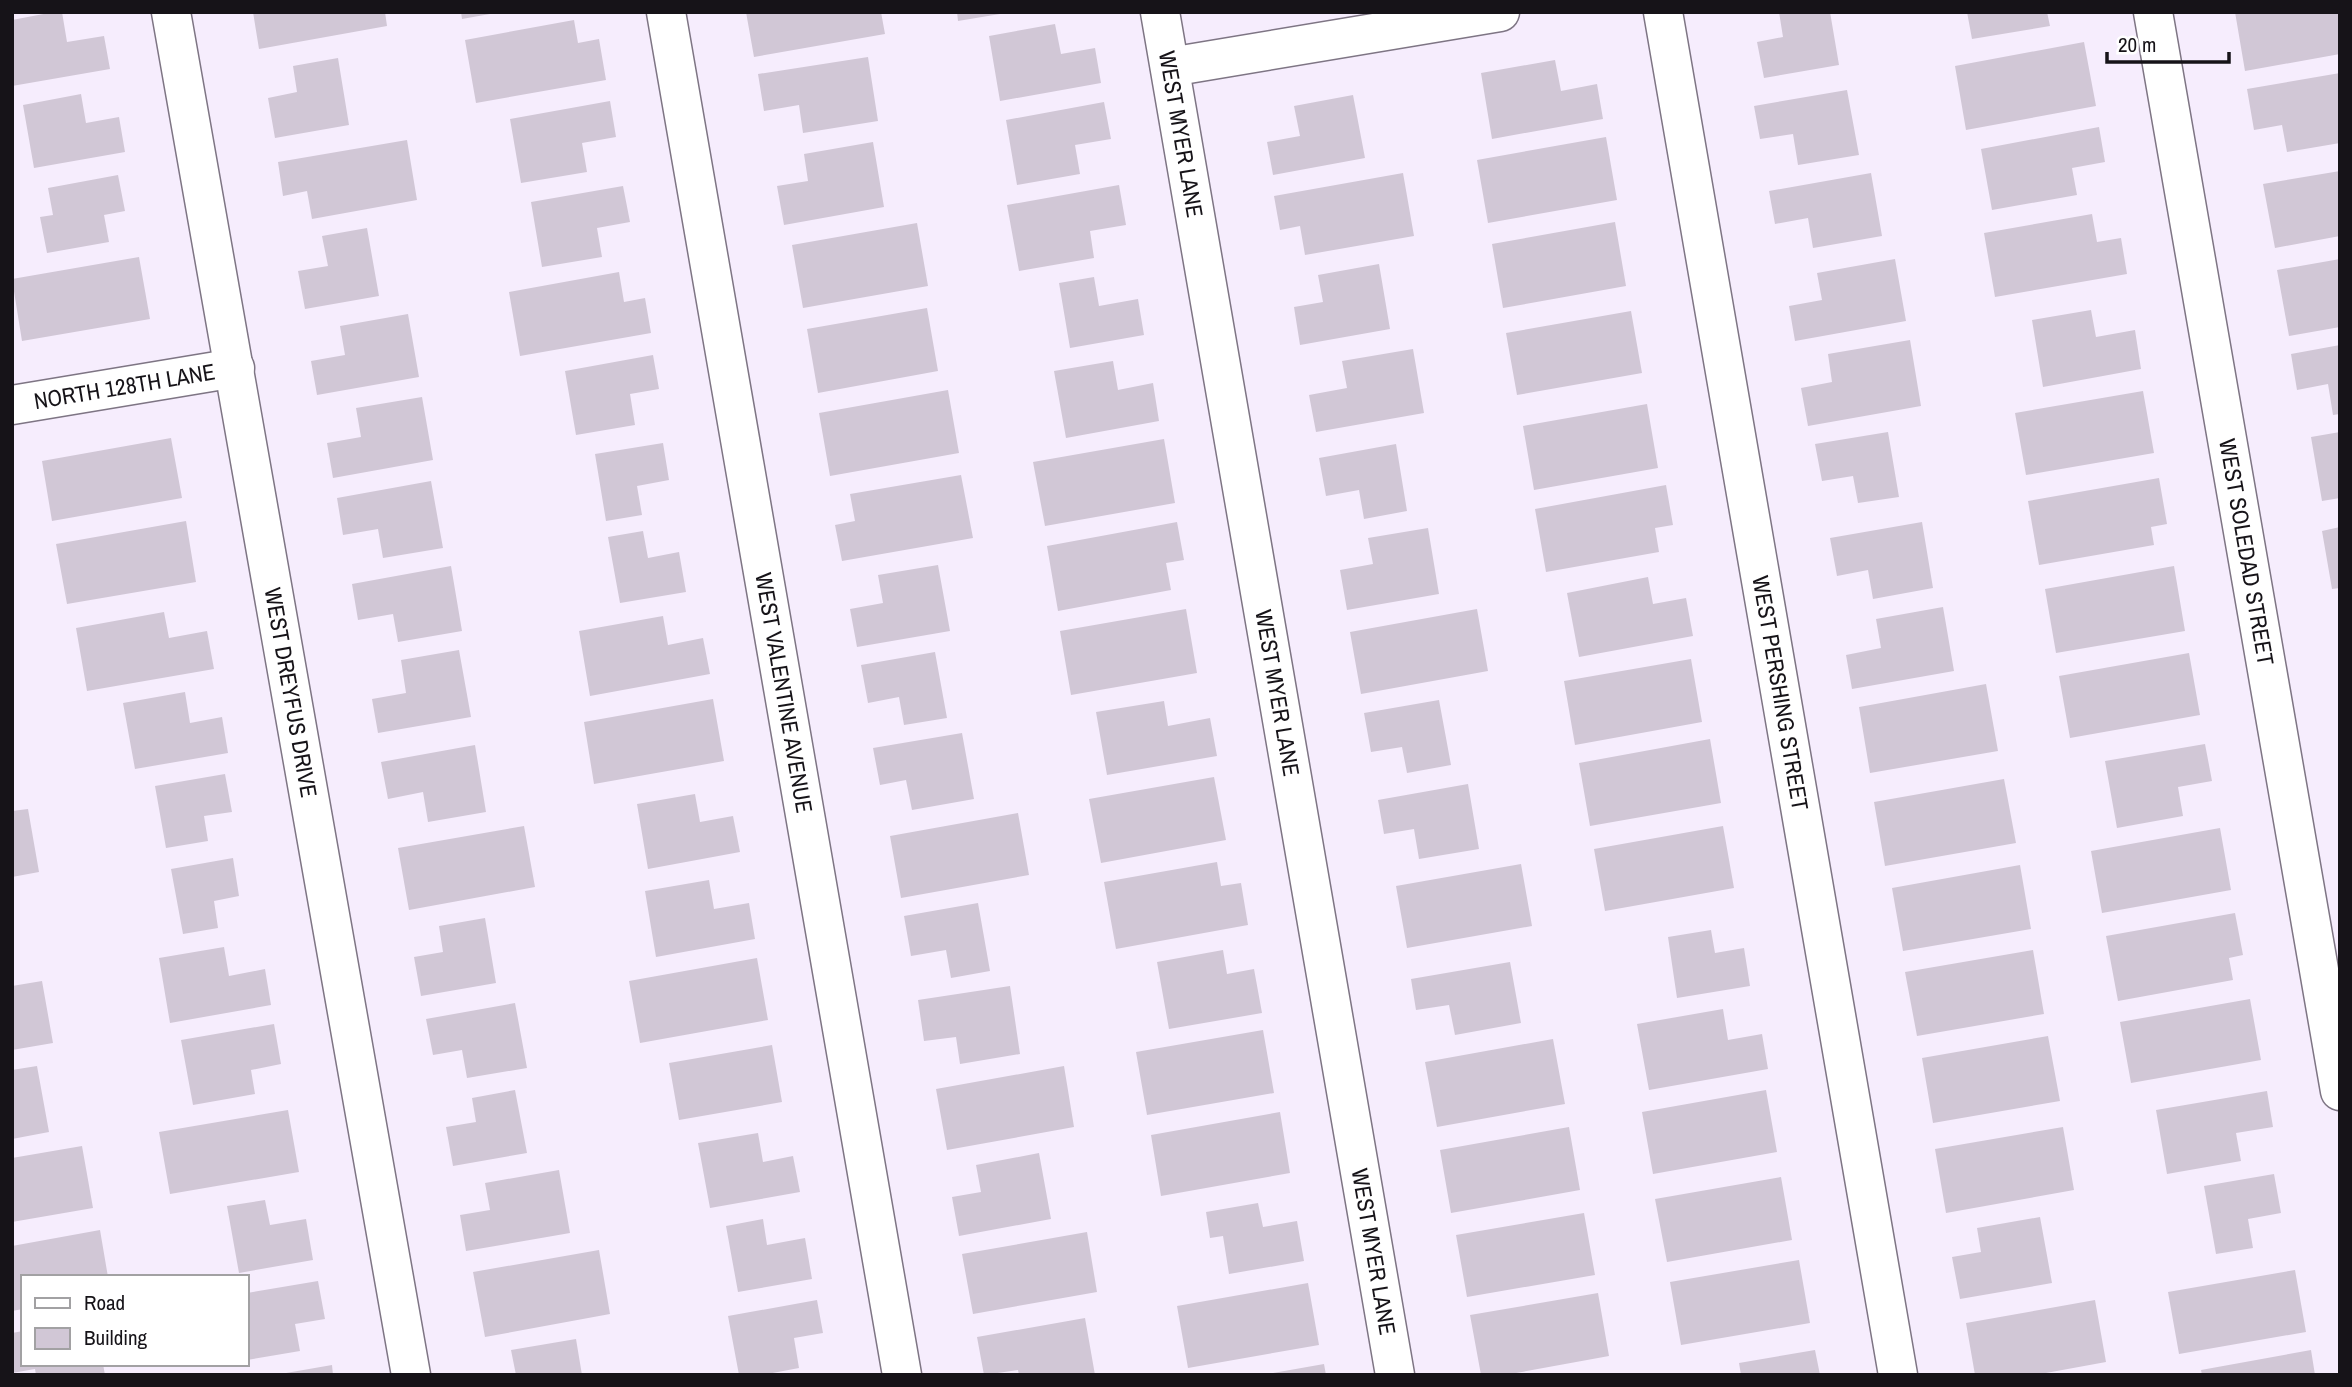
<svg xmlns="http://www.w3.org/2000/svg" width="2352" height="1387" font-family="'Archivo Narrow',sans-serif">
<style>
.building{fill:#d1c7d6}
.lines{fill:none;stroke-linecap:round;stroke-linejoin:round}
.minor-casing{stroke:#7e7584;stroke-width:41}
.minor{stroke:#fff;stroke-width:38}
.labels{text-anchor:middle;stroke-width:7;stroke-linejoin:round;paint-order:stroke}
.street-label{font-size:23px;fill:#161318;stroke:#fff}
</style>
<rect width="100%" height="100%" fill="#f6edfd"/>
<path class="building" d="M54 12H62L67 42 104 36 110 69 12 86V20Z
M253 12H385L387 26 259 49Z
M461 12H490V14L462 19Z
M746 12H881L885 34 754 57Z
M957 12H1000V14L958 21Z
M1779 12H1830L1839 65 1764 78 1757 42 1783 37Z
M1967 12H2047L2050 26 1972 39Z
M2235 12H2340V54L2245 71Z
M574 20 578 43 599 39 606 80 476 103 465 40Z
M1055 24 1061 54 1095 48 1101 83 1000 101 989 36Z
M2084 42 2096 106 1966 130 1955 66Z
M868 57 878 121 803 133 799 105 764 111 758 74Z
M338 58 349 125 275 138 268 98 297 92 293 66Z
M1555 60 1561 91 1597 84 1603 119 1492 139 1481 73Z
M2340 73V143L2287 152 2282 125 2254 130 2247 89Z
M1847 90 1859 155 1798 165 1793 134 1760 139 1754 106Z
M81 94 86 123 119 117 125 152 34 168 23 105Z
M1353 95 1365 158 1273 175 1267 142 1300 136 1294 106Z
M610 101 616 137 582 143 587 172 521 183 510 119Z
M1104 102 1111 139 1075 145 1080 174 1017 185 1006 120Z
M2099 127 2105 162 2072 168 2077 195 1992 210 1981 149Z
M1606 137 1617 200 1488 223 1477 160Z
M407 140 417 200 312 219 307 191 283 196 278 162Z
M873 142 884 207 784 225 777 186 808 181 804 154Z
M2340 171V236L2275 248 2263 184Z
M1403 173 1414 236 1305 255 1300 226 1280 230 1274 196Z
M1871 173 1882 236 1813 248 1808 218 1775 224 1769 191Z
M118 175 125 211 104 215 109 242 47 253 40 217 53 215 48 188Z
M1119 185 1126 225 1090 231 1094 258 1019 271 1007 205Z
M623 186 630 222 597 228 602 257 542 267 531 202Z
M2092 214 2097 242 2121 238 2127 274 1995 297 1984 233Z
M1615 222 1626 286 1503 308 1492 244Z
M917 223 928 286 803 308 792 245Z
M367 228 379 296 305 309 298 271 328 266 322 236Z
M139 257 150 319 22 341 12 279Z
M1895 259 1906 321 1795 341 1789 306 1822 300 1817 273Z
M2340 259V327L2289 336 2277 270Z
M1379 264 1390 329 1300 345 1294 307 1323 302 1318 275Z
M619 272 624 302 645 298 651 333 520 356 509 292Z
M1094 277 1099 306 1138 299 1144 335 1070 348 1059 283Z
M927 308 938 371 818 393 807 329Z
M2091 310 2096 337 2135 330 2141 369 2043 387 2032 320Z
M1631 311 1642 373 1517 395 1506 333Z
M408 314 419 377 317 395 311 361 345 355 340 326Z
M1910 340 1921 406 1808 426 1801 388 1832 382 1828 354Z
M2340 345V414L2333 415 2328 384 2297 390 2291 354Z
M1413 349 1424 413 1316 432 1309 395 1347 388 1342 361Z
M653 355 659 389 630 394 635 425 576 435 565 371Z
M1113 361 1118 390 1153 383 1159 421 1066 438 1054 371Z
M948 390 959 453 830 476 819 413Z
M2143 391 2154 453 2026 475 2015 413Z
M422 397 433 460 333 478 327 443 361 437 356 408Z
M1647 404 1658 468 1534 490 1523 426Z
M1888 432 1899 497 1858 503 1853 476 1822 481 1815 444Z
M2340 432V498L2322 501 2311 437Z
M171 438 182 498 52 521 42 461Z
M1164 439 1175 503 1045 526 1033 462Z
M663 443 669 480 637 486 642 515 606 521 595 454Z
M1396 444 1407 511 1364 519 1359 490 1326 496 1319 458Z
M961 475 973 538 842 561 835 525 855 521 850 494Z
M2159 478 2167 524 2151 527 2154 545 2039 565 2028 501Z
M431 481 443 548 383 558 378 529 343 535 337 498Z
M1666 485 1673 525 1655 528 1659 552 1546 572 1535 509Z
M186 521 196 582 67 604 56 544Z
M1177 522 1184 560 1166 563 1171 590 1058 611 1047 546Z
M1922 522 1933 588 1873 599 1868 570 1837 576 1830 538Z
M2340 527V588L2332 589 2322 531Z
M1428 528 1439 594 1347 610 1340 570 1373 564 1368 538Z
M643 531 648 558 679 552 686 592 620 603 608 537Z
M938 565 950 631 857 647 850 609 883 603 878 575Z
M451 566 462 631 398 642 393 614 358 620 352 584Z
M2174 566 2185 631 2056 653 2045 589Z
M1648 577 1653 604 1686 598 1693 636 1579 657 1567 593Z
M1943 607 1954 671 1852 689 1846 655 1881 648 1876 619Z
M1186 609 1197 673 1071 695 1060 631Z
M1477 609 1488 671 1361 694 1350 632Z
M164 612 169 638 207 631 214 669 87 691 76 628Z
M663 616 668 645 703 638 710 674 590 696 579 631Z
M459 650 471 717 378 733 372 699 406 693 401 660Z
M935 652 947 718 904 725 899 697 868 703 861 665Z
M2189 653 2200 715 2070 738 2059 676Z
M1691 659 1702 722 1575 745 1564 681Z
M1986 684 1998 751 1870 773 1859 707Z
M185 692 190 723 222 717 228 753 135 769 123 703Z
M713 699 724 761 594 784 584 722Z
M1439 700 1451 765 1407 773 1402 747 1371 752 1364 713Z
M1164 701 1168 726 1210 718 1217 756 1107 775 1096 712Z
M962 733 974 799 912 810 906 780 880 785 873 748Z
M1710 739 1721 803 1590 826 1579 763Z
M2205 744 2212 781 2178 787 2183 816 2117 828 2105 761Z
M475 745 486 812 428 822 423 792 388 799 381 762Z
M225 774 232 812 204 816 208 841 166 848 155 786Z
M1214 777 1226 840 1101 863 1089 799Z
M2004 779 2016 843 1885 866 1874 802Z
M1468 784 1479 849 1419 859 1414 829 1384 834 1378 800Z
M695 794 700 822 733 816 740 852 648 869 637 804Z
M28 809 39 872 12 877V811Z
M1018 813 1029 875 901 898 890 836Z
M524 826 535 887 409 910 398 848Z
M1723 826 1734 888 1605 911 1594 849Z
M2220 828 2231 890 2102 913 2091 851Z
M233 858 239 896 214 901 218 928 183 934 171 869Z
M1217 862 1221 886 1241 883 1248 925 1116 949 1104 882Z
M1521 864 1532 926 1407 948 1396 886Z
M2020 865 2031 929 1903 951 1892 888Z
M709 880 714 909 749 903 755 939 656 957 645 891Z
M978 903 990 971 951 978 946 950 911 956 904 916Z
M2235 913 2243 955 2229 958 2233 980 2118 1001 2106 936Z
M485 918 496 983 421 996 414 957 443 952 439 926Z
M1711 930 1715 953 1744 948 1750 986 1677 998 1668 937Z
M224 947 229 976 265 969 271 1005 170 1023 159 958Z
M1223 950 1227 974 1254 969 1262 1013 1169 1029 1157 962Z
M2033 950 2044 1014 1917 1036 1905 972Z
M757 958 768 1020 640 1043 629 981Z
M1510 962 1521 1023 1455 1035 1449 1005 1416 1010 1411 979Z
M42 981 53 1043 12 1050V986Z
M1010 986 1020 1054 960 1064 956 1037 924 1041 918 1000Z
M2250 999 2261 1060 2131 1083 2120 1022Z
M515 1003 527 1068 467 1078 462 1050 433 1055 426 1019Z
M1723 1009 1728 1040 1762 1034 1768 1069 1649 1090 1637 1024Z
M274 1024 281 1064 251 1070 255 1094 193 1105 181 1040Z
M1263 1030 1274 1093 1147 1115 1136 1052Z
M2048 1036 2060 1101 1933 1123 1922 1058Z
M1553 1039 1565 1104 1437 1127 1425 1062Z
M772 1045 782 1102 679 1120 669 1063Z
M37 1066 49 1132 12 1139V1070Z
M1064 1066 1074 1127 947 1150 936 1089Z
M515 1090 527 1153 453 1166 446 1127 476 1122 472 1098Z
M1766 1090 1777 1152 1653 1174 1642 1112Z
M2267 1091 2273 1127 2236 1133 2241 1161 2167 1174 2156 1110Z
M288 1110 299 1172 170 1194 159 1132Z
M1280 1112 1290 1173 1161 1196 1151 1135Z
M1569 1127 1580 1190 1451 1213 1440 1150Z
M2063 1127 2074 1190 1946 1213 1935 1149Z
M758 1133 763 1162 793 1156 800 1192 710 1208 698 1143Z
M82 1146 93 1208 12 1222V1158Z
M1039 1153 1051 1219 959 1236 952 1197 981 1192 976 1165Z
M559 1170 570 1233 466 1251 460 1215 490 1210 485 1183Z
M2274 1174 2281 1213 2248 1219 2253 1248 2216 1254 2204 1186Z
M1781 1177 1792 1240 1667 1262 1655 1199Z
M265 1200 270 1225 306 1219 313 1260 239 1273 227 1206Z
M1258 1203 1263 1227 1297 1221 1304 1261 1229 1274 1223 1236 1210 1238 1206 1212Z
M1584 1213 1595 1275 1467 1297 1456 1235Z
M2040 1217 2052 1283 1960 1299 1952 1257 1981 1252 1977 1228Z
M763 1219 767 1245 805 1238 812 1279 738 1292 726 1226Z
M100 1230 108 1277H23V1309L12 1311V1246Z
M1087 1232 1097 1292 973 1314 962 1254Z
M599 1250 610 1314 485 1337 473 1272Z
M1799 1260 1810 1323 1681 1345 1670 1282Z
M2295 1270 2306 1332 2179 1354 2168 1292Z
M318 1281 325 1319 295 1324 300 1351 247 1360V1293Z
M1308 1283 1319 1345 1188 1368 1177 1306Z
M1598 1293 1609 1356 1505 1375H1481L1470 1315Z
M817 1300 823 1333 794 1338 799 1368 762 1375H739L728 1316Z
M2095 1300 2106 1362 2035 1375H1975L1966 1323Z
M1085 1318 1095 1375H1019L1018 1370 984 1375 977 1337Z
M23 1331V1364H103L105 1375H36L35 1369 12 1373V1333Z
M576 1339 582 1375H516L511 1350Z
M1815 1350 1820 1375H1741L1739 1363Z
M2311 1350 2315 1375H2202L2201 1370Z
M1324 1364 1326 1375H1273V1373Z
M332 1365 333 1375H286V1373Z"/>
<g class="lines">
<g class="minor-casing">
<g id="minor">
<path id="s1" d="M171 12 411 1375"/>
<path id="s2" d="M666 12 902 1375"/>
<path id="s3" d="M1160 12 1395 1375"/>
<path id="s4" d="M1663 12 1898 1375"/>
<path id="s5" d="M2153 12 2340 1091"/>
<path d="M1170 67 1500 12"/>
<path id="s6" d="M12 405 235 368"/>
</g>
</g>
<use href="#minor" class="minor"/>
</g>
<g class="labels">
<g class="street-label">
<text dy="8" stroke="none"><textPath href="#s3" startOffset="124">WEST MYER LANE</textPath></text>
<text dy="8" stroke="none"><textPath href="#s6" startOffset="114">NORTH 128TH LANE</textPath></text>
<text dy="8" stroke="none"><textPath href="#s5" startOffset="548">WEST SOLEDAD STREET</textPath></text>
<text dy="8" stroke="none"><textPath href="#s1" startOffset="691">WEST DREYFUS DRIVE</textPath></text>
<text dy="8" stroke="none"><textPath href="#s2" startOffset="691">WEST VALENTINE AVENUE</textPath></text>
<text dy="8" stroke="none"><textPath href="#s3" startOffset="691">WEST MYER LANE</textPath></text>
<text dy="8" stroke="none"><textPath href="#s4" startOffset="691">WEST PERSHING STREET</textPath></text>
<text dy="8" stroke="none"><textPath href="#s3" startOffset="1258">WEST MYER LANE</textPath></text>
</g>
</g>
<rect width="2352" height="1387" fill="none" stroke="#161318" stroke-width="28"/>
<rect x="21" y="1275" width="228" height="91" fill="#ffffff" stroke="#a2a1a3" stroke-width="2"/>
<rect x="35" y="1298" width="35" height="10" fill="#ffffff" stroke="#a2a1a3" stroke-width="2"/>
<text x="84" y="1310" font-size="21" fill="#161318">Road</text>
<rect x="35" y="1328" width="35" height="21" fill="#d1c7d6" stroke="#a2a1a3" stroke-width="2"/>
<text x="84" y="1345" font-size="21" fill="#161318">Building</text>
<path d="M2107 52v10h122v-10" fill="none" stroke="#161318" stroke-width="3.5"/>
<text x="2118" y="52" font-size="21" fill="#161318" stroke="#ffffff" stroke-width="5" paint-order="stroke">20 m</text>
</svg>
